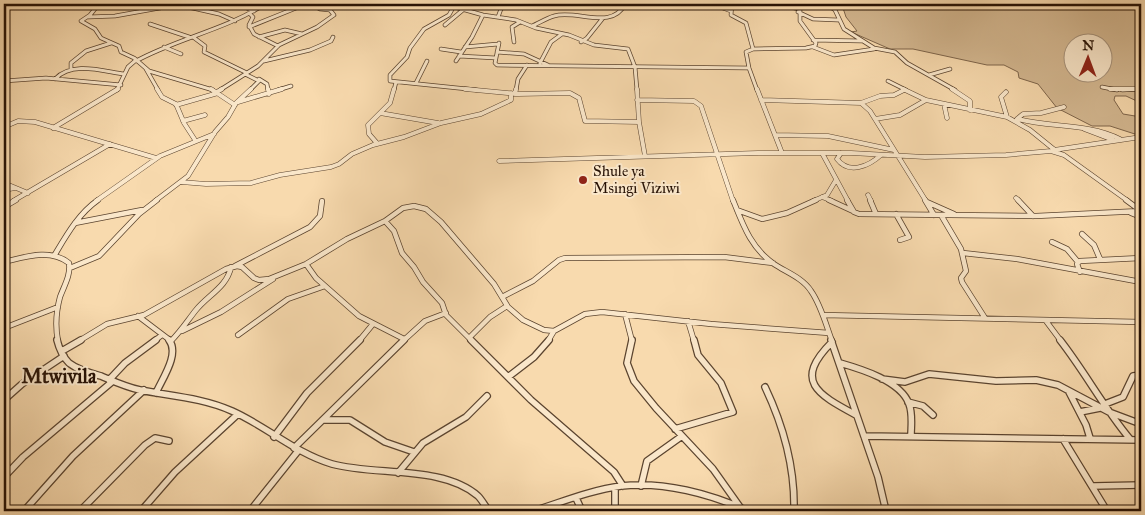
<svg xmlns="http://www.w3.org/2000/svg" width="1145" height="515" font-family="'IM FELL Great Primer',serif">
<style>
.green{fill:#d4b891;stroke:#7e654b;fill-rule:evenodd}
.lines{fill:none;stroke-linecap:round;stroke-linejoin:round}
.minor-far3-casing{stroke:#5b442f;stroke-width:4.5}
.minor-far2-casing{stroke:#5b442f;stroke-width:5}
.minor-far1-casing{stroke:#5b442f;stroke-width:6}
.minor-casing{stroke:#5b442f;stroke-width:8}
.minor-far3{stroke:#fae7ca;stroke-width:3}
.minor-far2{stroke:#fae7ca;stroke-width:4}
.minor-far1{stroke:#fae7ca;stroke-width:4.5}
.minor{stroke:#fae7ca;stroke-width:5.5}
.poi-dot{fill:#8f2418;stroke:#fae7ca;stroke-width:2}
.labels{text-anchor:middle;stroke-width:4;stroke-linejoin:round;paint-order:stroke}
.poi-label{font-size:15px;fill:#271205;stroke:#fae7ca;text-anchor:start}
.district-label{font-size:20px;font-weight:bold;fill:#271205;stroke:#fae7ca}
</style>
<rect width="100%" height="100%" fill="#f8daae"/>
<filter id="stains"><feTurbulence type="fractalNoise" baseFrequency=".004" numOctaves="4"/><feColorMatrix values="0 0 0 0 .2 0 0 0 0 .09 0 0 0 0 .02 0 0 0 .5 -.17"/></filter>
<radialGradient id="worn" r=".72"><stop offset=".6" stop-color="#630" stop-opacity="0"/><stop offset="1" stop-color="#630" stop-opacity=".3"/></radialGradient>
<path class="green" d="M849 4H1141V103L1126 96H1115L1114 100 1123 114 1141 117V136L1110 126H1092L1057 108 1038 84 1019 78 1018 72 1004 65H987L913 49H890L851 32 857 31 846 17 843 8ZM1072 42H1102V72H1072Z"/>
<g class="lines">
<g class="minor-far3-casing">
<path id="minor-far3" d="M99 4 90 15 81 21 95 29 101 38 119 46 121 52 134 58 149 71 213 90
M241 4 239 5 254 11
M444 4 483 15 516 20 536 28 569 35 594 45 628 49 635 67 637 90
M475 4 527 7 537 4H561
M712 4 731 11
M732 4 731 15 746 23 753 49
M778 4 799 9
M812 4 832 8 835 10 844 29 874 48 895 52 907 63 955 90
M454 6 449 15 424 29 410 48 407 57 390 75V81L477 90
M798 12 813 19 838 20
M250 14 253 17 249 25 254 34 278 46
M88 17 115 16 171 6 188 7 219 14 235 21
M498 17 501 9 506 5
M150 24 189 37
M445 25 470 4
M532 26C539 23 547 18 554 16 576 9 612 31 625 4
M249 27 306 4
M193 37 205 46 204 52 247 73
M259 37 285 30 302 34
M813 40 862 41
M514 42 512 27 520 22
M581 42 587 38 603 18
M499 43 495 63 497 65 749 68
M164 47 181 54
M465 47 498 44
M813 47 834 55 874 49
M441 49 461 52
M497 52 524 54 548 65
M459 56 496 58
M136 61C178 38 225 30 265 4
M264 61 310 50 331 41 333 37
M456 61 472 37 483 15
M540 63 551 42 562 34
M146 69 158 90
M71 70V63L86 51 111 43
M245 74 259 81 250 90
M929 75 950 69
M55 79C72 61 102 71 124 74
M259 79 267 84 268 90
M4 81 46 78 121 85
M888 81 906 90
M416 83 427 61
M1102 87 1117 90
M117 90 128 67 136 60
M220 90 258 66 279 45 317 27 334 15 330 10 320 9 310 4
M278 90 291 86
M394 90 396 82
M516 90 518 79 527 65
M757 90 749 68 746 52 753 49 806 48 815 46 816 43 800 21V4
M1122 90 1141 89"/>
</g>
<g class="minor-far2-casing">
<path id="minor-far2" d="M157 89 162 97 176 104 184 123 195 140
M211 89 235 105
M268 89 269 94
M465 89 518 94 570 93 579 98 585 121 639 122
M637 89 639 122 645 156
M757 89 782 153
M903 89 926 100 1007 117 1030 130 1056 151
M952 89 970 101V110
M1110 89H1141
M217 92 222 89
M1006 92 1001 97 1007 117
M515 94 516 89
M637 100 694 101 701 106 733 201
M761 100 861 103 870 111 926 201
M238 102 282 89
M861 103 880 96 894 95 904 90
M944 104 947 118
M176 105 218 93
M380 113 438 123
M875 119 900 115 926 100
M1017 119 1023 114 1041 113 1064 107
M1018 119C1052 128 1087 123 1120 139
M183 121 205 115
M4 127 18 121 35 122 156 158
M53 128 118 89
M1084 129 1113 140
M775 135 828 136 894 150
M375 144 376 142 369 134 368 125 390 103 394 89
M1054 150 1141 137
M822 153 848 201
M841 153 837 159C849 175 869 166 881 155
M499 161 758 153H851L925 157 1006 155 1051 151 1064 155 1128 201
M181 182 206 184 251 183 280 175 331 167 339 164 352 154 373 145 404 137 441 123 481 114 511 100V93
M4 183 28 193
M4 190 15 188
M868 195 871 201
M822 197 832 201
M1016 198 1019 201
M13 201 110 144
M96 201 160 156 214 134
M155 201 188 176 215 132 228 117 236 103 251 89
M813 201 827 195 836 180"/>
</g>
<g class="minor-far1-casing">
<path id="minor-far1" d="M733 200C743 225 751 248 774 264 786 272 803 278 811 291 821 305 826 325 832 341
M829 200 853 211
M847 200 854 212 859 214 1036 216 1141 211
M870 200 876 214
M925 200 934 215
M1018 200 1033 216
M1126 200 1141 211
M927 202 954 214
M4 207 16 200
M737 210 762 219 787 213 816 200
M1131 213 1141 217
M896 214 909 237 900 240
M941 215 961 249 966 271 961 278 962 282 985 318
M385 221 394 231 402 253 414 267 423 282 442 303 446 315 472 341
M75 223 142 210
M1082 234 1094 245 1100 259
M1052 242 1067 249 1078 262
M963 253 1017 259 1141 282
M54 256C66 236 78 214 98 200
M4 262C25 257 50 248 69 263 71 275 64 286 60 297 56 312 55 326 58 341
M306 264 316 278 359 316 404 339
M235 266 310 227 320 216 322 201
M70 268 99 256 139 214 157 200
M1080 272 1077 264 1080 261 1141 258
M502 297 533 281 559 260 565 258 724 257 773 263
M625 314 632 341
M823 315 1141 322
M138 316 171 341
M688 321 694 341
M1046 321 1061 341
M4 328 58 307
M182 331 221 312 273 279
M238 335 288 299 325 286
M470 337 490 317 507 306
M79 341 107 324 144 315 226 269 237 266 242 267 254 278 259 280 269 279 306 264 347 239 385 221 403 208 414 206 426 209 441 222 494 284 508 307 523 320 544 330 554 331 585 314 602 312 711 324 829 333
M154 341 162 335
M171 341C181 331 188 320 196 310 208 295 227 287 231 267
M359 341 373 324
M403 341 425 321 446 313
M548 341 554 331"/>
</g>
<g class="minor-casing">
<path id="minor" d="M57 340C59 348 63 357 69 363 78 370 90 373 101 376 113 381 126 387 140 390 171 396 203 398 232 411 266 426 295 453 332 464 375 476 443 465 478 496 482 500 485 506 489 511
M471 340 531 400 614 472 623 486
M632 340 627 363 634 381 656 408 713 469 740 507
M831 340 878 477 886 511
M1060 340C1085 372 1104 408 1130 439
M832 342C793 381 817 394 856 415
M62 351 81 340
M840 363C861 369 901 381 909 404 913 414 911 426 911 436
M508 377 534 357 549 340
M882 379 905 382 929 374 996 381 1036 380 1058 385 1109 412 1141 424
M109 380 125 363 156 340
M765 387C784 427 795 467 794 511
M1069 392 1086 425 1090 438
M156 393C162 379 180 354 169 340
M4 400 22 384 64 356
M908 402 923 406 933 415
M1105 404 1123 397 1133 376 1141 375
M1080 412 1100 408
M324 420H350L385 442 414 452
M675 429 733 412 721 383 698 355 694 340
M864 436 1141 440
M274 437 307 393 360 340
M1063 439 1107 511
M294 448 404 340
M398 473 423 443 466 417 487 396
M4 477 23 457 113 381
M641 486 647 461 682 436
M1094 486 1141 485
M615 488V511
M576 498 582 511
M24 511 73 456 144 390
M80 511 145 445 155 438 169 441
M141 511 175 472 238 414
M250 511 298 451
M533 511C562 502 591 490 621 486 663 481 711 494 748 511"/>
</g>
<use href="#minor-far3" class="minor-far3"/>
<use href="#minor-far2" class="minor-far2"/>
<use href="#minor-far1" class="minor-far1"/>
<use href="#minor" class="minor"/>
</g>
<circle class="poi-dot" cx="583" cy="180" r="5"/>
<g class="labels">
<g class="poi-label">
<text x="593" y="176">Shule ya<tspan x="593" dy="17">Msingi Viziwi</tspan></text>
</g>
<g class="district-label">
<text x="59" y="383">Mtwivila</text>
</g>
</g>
<rect width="1145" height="515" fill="none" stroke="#f8daae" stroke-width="20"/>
<rect x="5" y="5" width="1135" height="505" fill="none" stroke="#271205" stroke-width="2.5"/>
<rect x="10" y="10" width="1125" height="495" fill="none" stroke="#271205"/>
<g transform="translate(1088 58) rotate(1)"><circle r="24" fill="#fae7ca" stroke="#a6927b"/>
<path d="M0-4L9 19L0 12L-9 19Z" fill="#8f2418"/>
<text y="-8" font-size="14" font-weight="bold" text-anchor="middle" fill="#271205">N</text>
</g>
<rect width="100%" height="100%" filter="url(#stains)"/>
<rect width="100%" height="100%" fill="url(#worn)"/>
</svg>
